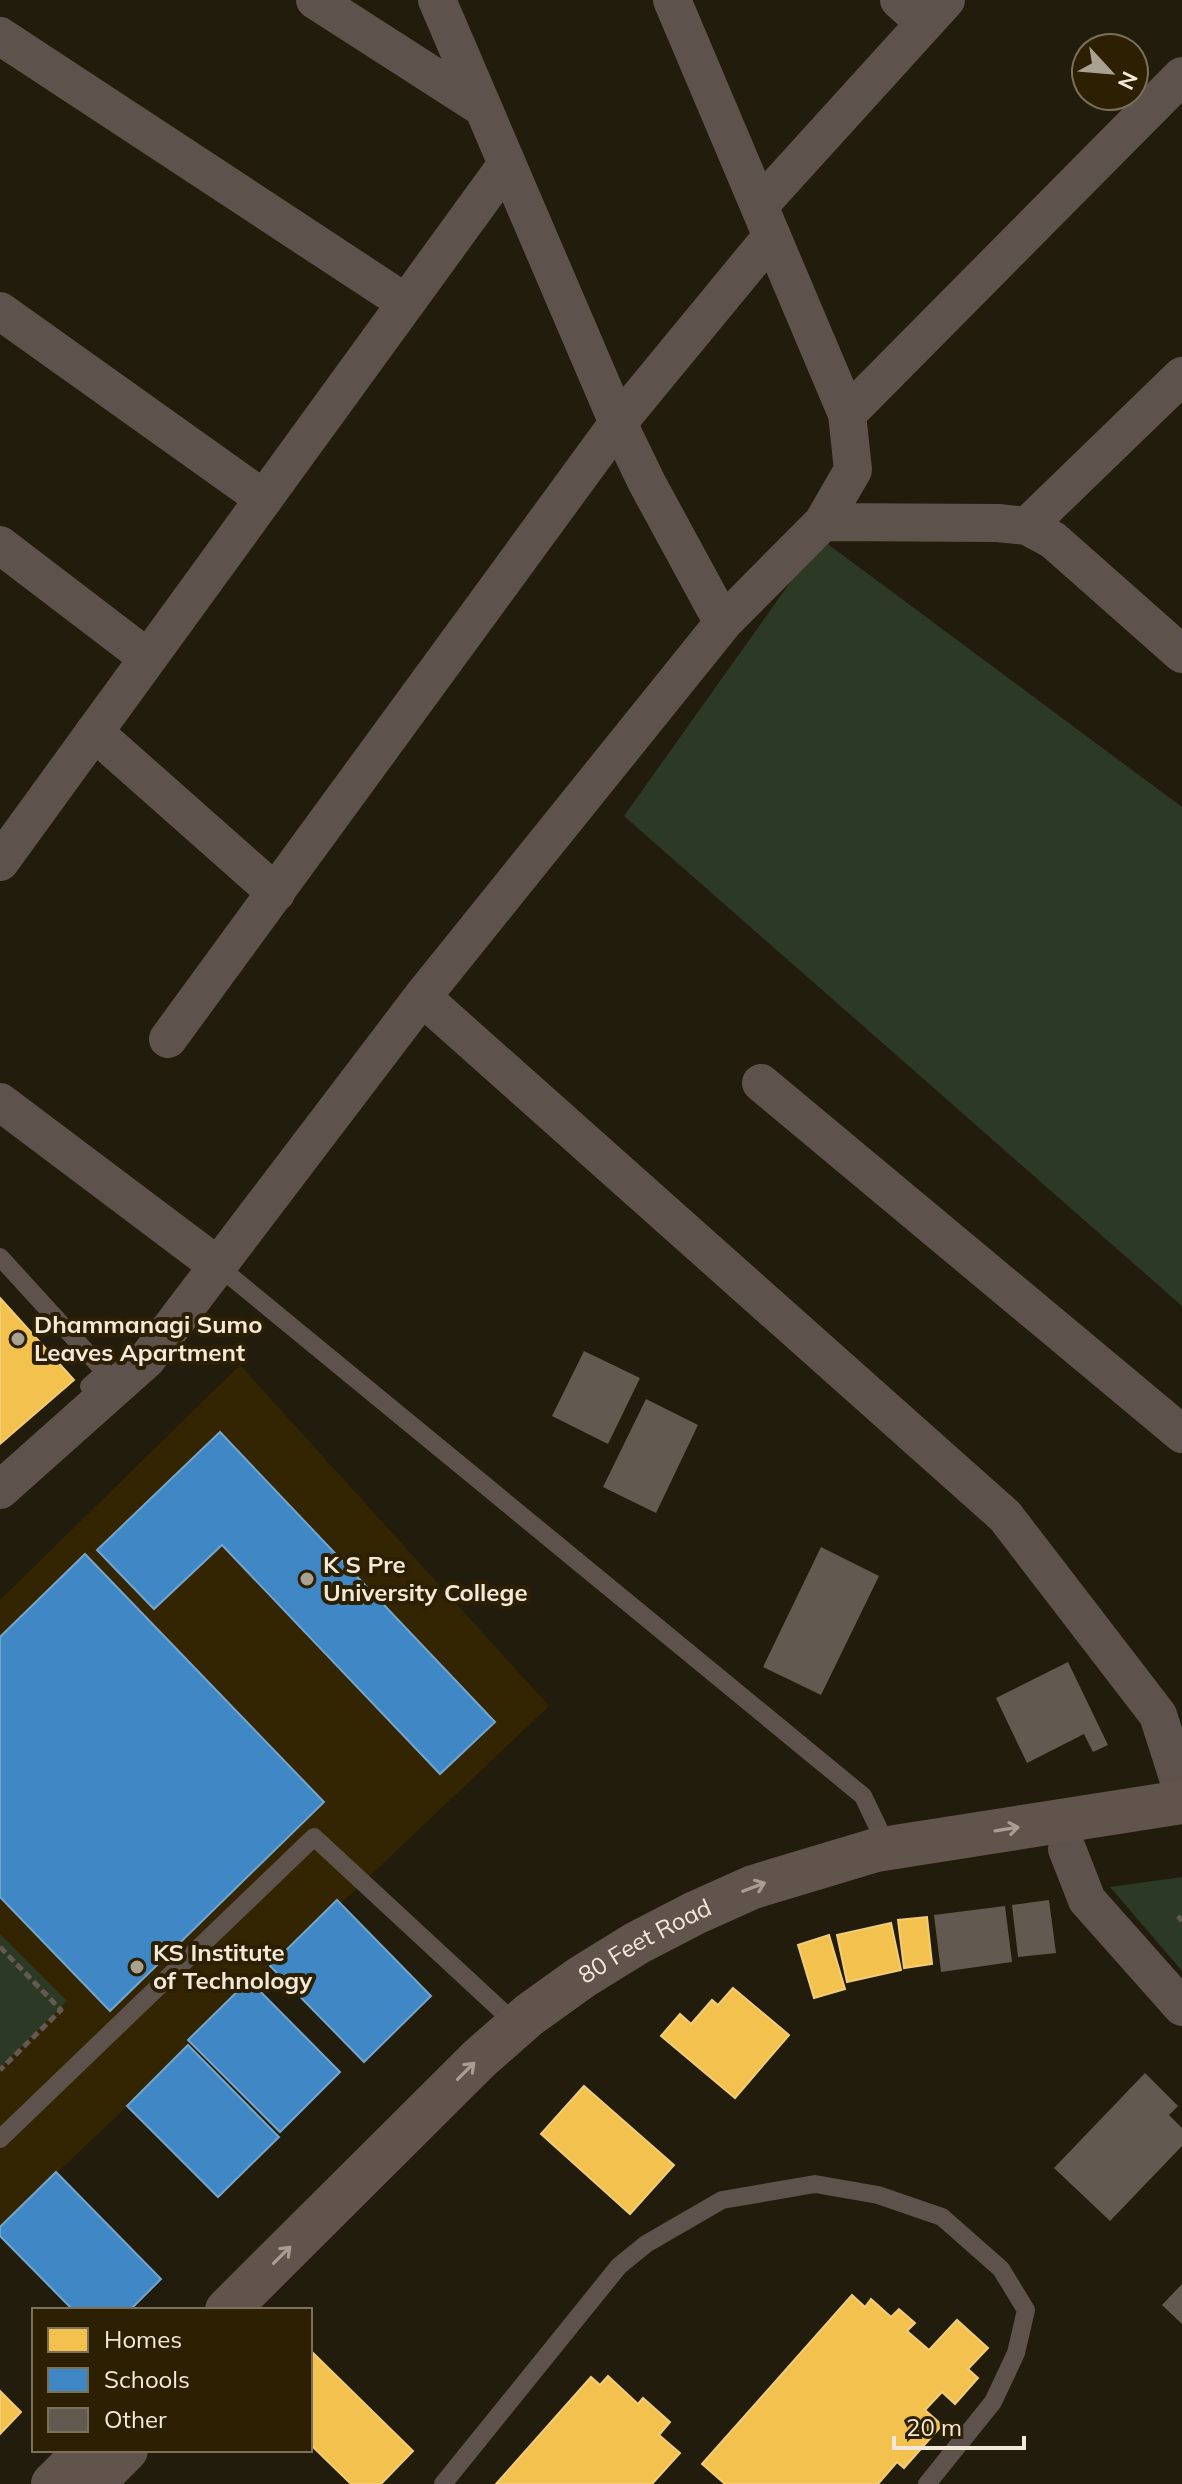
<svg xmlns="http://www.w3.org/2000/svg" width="1182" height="2484" font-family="Mulish,sans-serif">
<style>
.built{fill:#342502}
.green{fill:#2c3924}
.homes{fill:#f2c14e;stroke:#f2cd78;stroke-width:2}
.schools{fill:#3f88c5;stroke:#75a5cb;stroke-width:2}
.building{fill:#625950}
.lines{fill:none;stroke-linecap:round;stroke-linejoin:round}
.path{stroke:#615952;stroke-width:5;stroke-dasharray:8 4;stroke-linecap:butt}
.service{stroke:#5d534c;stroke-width:18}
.minor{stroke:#5d534c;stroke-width:38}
.secondary{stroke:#61544d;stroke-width:44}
.oneway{stroke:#aa9e93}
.poi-dot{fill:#a9a191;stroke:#2c1f02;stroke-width:3}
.labels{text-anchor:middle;stroke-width:8;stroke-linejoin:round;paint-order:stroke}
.poi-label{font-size:24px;font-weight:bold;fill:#f2e9d9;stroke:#2c1f02;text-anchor:start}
.street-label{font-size:24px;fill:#f2e9d9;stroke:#2c1f02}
</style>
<rect width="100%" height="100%" fill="#221c0c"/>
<path class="built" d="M240 1365 549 1706 0 2227V1600Z"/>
<path class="green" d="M821 539 1182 807V1306L624 816Z
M1182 1877V1971L1110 1887Z
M0 1934 67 2001 0 2068Z"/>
<path class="homes" d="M0 1298 74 1380 0 1444Z
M927 1917 932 1964 904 1968 898 1920Z
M891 1923 901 1970 847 1982 837 1935Z
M829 1935 845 1989 814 1998 798 1945Z
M733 1988 789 2035 735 2098 661 2036 680 2014 691 2024 712 2000 718 2005Z
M584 2086 674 2165 630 2214 541 2134Z
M852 2295 865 2307 871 2299 891 2317 899 2309 915 2323 907 2331 929 2350 957 2320 988 2348 968 2369 978 2378 955 2404 942 2392 925 2410 942 2425 904 2468 897 2462 878 2484H725L702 2464Z
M310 2350 413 2451 381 2484H351L310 2444Z
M608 2376 638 2404 643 2398 670 2422 659 2435 680 2453 652 2484H496L591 2377 600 2385Z
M0 2391 21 2412 0 2434Z"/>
<path class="schools" d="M220 1432 495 1722 440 1774 222 1545 154 1609 97 1550Z
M85 1554 324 1802 110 2011 0 1897V1637Z
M337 1900 431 1996 364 2062 270 1966Z
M249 1980 340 2072 280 2132 188 2040Z
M188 2045 279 2137 218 2197 127 2106Z
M56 2172 161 2279 130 2310H73L0 2236V2227Z"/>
<path class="building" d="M584 1351 640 1378 608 1444 552 1416Z
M646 1399 698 1425 656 1513 603 1487Z
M821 1547 879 1576 821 1695 763 1667Z
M1068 1662 1108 1745 1093 1752 1084 1734 1027 1763 996 1698Z
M1049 1900 1056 1953 1018 1957 1012 1905Z
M1005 1906 1012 1962 941 1972 934 1915Z
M1145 2073 1178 2106 1169 2115 1182 2128V2146L1110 2221 1054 2168Z
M1182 2284V2324L1162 2305Z"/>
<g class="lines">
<path class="path" d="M1178 1916 1182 1921
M0 1947 61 2010 0 2070"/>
<path class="service" d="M0 1257 105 1372 89 1386
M218 1266 863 1796 888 1848
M0 2139 314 1837 518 2026
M443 2484 619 2266 646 2244 722 2200 815 2184 878 2195 942 2217 1001 2269 1026 2310 1016 2353 993 2402 927 2484"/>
<path class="minor" d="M315 0 483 108
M437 0 618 423 772 236
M899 0 925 23
M0 36 406 303
M759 206 946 0
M0 311 264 499
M847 414 1182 76
M823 522 998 523 1027 526 1053 540 1182 654
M1027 526 1182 376
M0 545 148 658
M94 732 276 893
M0 862 507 164
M422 997 1005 1516 1158 1715 1182 1790
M168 1039 618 423 647 483 723 623
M761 1083 1182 1434
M0 1102 218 1266
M0 1490 147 1359 422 997 723 623 823 522 853 470 847 414 672 0
M1067 1849 1087 1900 1182 2007"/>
<g class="secondary">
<path id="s1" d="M227 2310 480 2058 529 2015 582 1977 637 1943 695 1913 753 1887 876 1850 1182 1802"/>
<path d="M53 2484 87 2450"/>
<path d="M92 2484 126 2450"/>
</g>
</g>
<defs><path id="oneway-shaft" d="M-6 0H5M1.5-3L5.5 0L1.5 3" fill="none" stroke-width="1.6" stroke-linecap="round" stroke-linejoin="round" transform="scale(2)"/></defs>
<g class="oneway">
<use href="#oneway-shaft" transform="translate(1007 1829) rotate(-9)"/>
<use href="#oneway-shaft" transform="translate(754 1887) rotate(-21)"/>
<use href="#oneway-shaft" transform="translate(466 2071) rotate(-45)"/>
<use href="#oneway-shaft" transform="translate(282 2255) rotate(-45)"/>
</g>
<g class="poi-dot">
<circle cx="18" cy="1339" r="8"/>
<circle cx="307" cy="1579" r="8"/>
<circle cx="137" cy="1967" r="8"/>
</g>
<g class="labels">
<g class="poi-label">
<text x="34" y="1333">Dhammanagi Sumo<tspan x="34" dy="28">Leaves Apartment</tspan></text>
<text x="323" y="1573">K S Pre<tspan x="323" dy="28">University College</tspan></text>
<text x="153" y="1961">KS Institute<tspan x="153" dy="28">of Technology</tspan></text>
</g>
<g class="street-label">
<text dy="8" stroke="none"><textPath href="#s1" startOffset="560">80 Feet Road</textPath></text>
</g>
</g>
<rect x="32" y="2308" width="280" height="144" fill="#2c1f02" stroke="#7b7058" stroke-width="2"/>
<rect x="48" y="2328" width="40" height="24" fill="#f2c14e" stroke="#7b7058" stroke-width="2"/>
<text x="104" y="2348" font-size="24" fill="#f2e9d9">Homes</text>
<rect x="48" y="2368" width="40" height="24" fill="#3f88c5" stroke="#7b7058" stroke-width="2"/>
<text x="104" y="2388" font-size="24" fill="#f2e9d9">Schools</text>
<rect x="48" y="2408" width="40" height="24" fill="#625950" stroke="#7b7058" stroke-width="2"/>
<text x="104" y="2428" font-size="24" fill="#f2e9d9">Other</text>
<g transform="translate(1110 72) rotate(116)"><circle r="38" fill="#2c1f02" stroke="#7b7058" stroke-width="2"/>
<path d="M0-6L14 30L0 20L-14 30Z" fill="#a9a191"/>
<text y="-12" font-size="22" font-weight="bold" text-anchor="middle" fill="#f2e9d9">N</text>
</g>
<path d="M894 2436v12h130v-12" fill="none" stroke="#f2e9d9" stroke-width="4"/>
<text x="906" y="2436" font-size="24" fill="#f2e9d9" stroke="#2c1f02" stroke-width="6" paint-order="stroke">20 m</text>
</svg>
